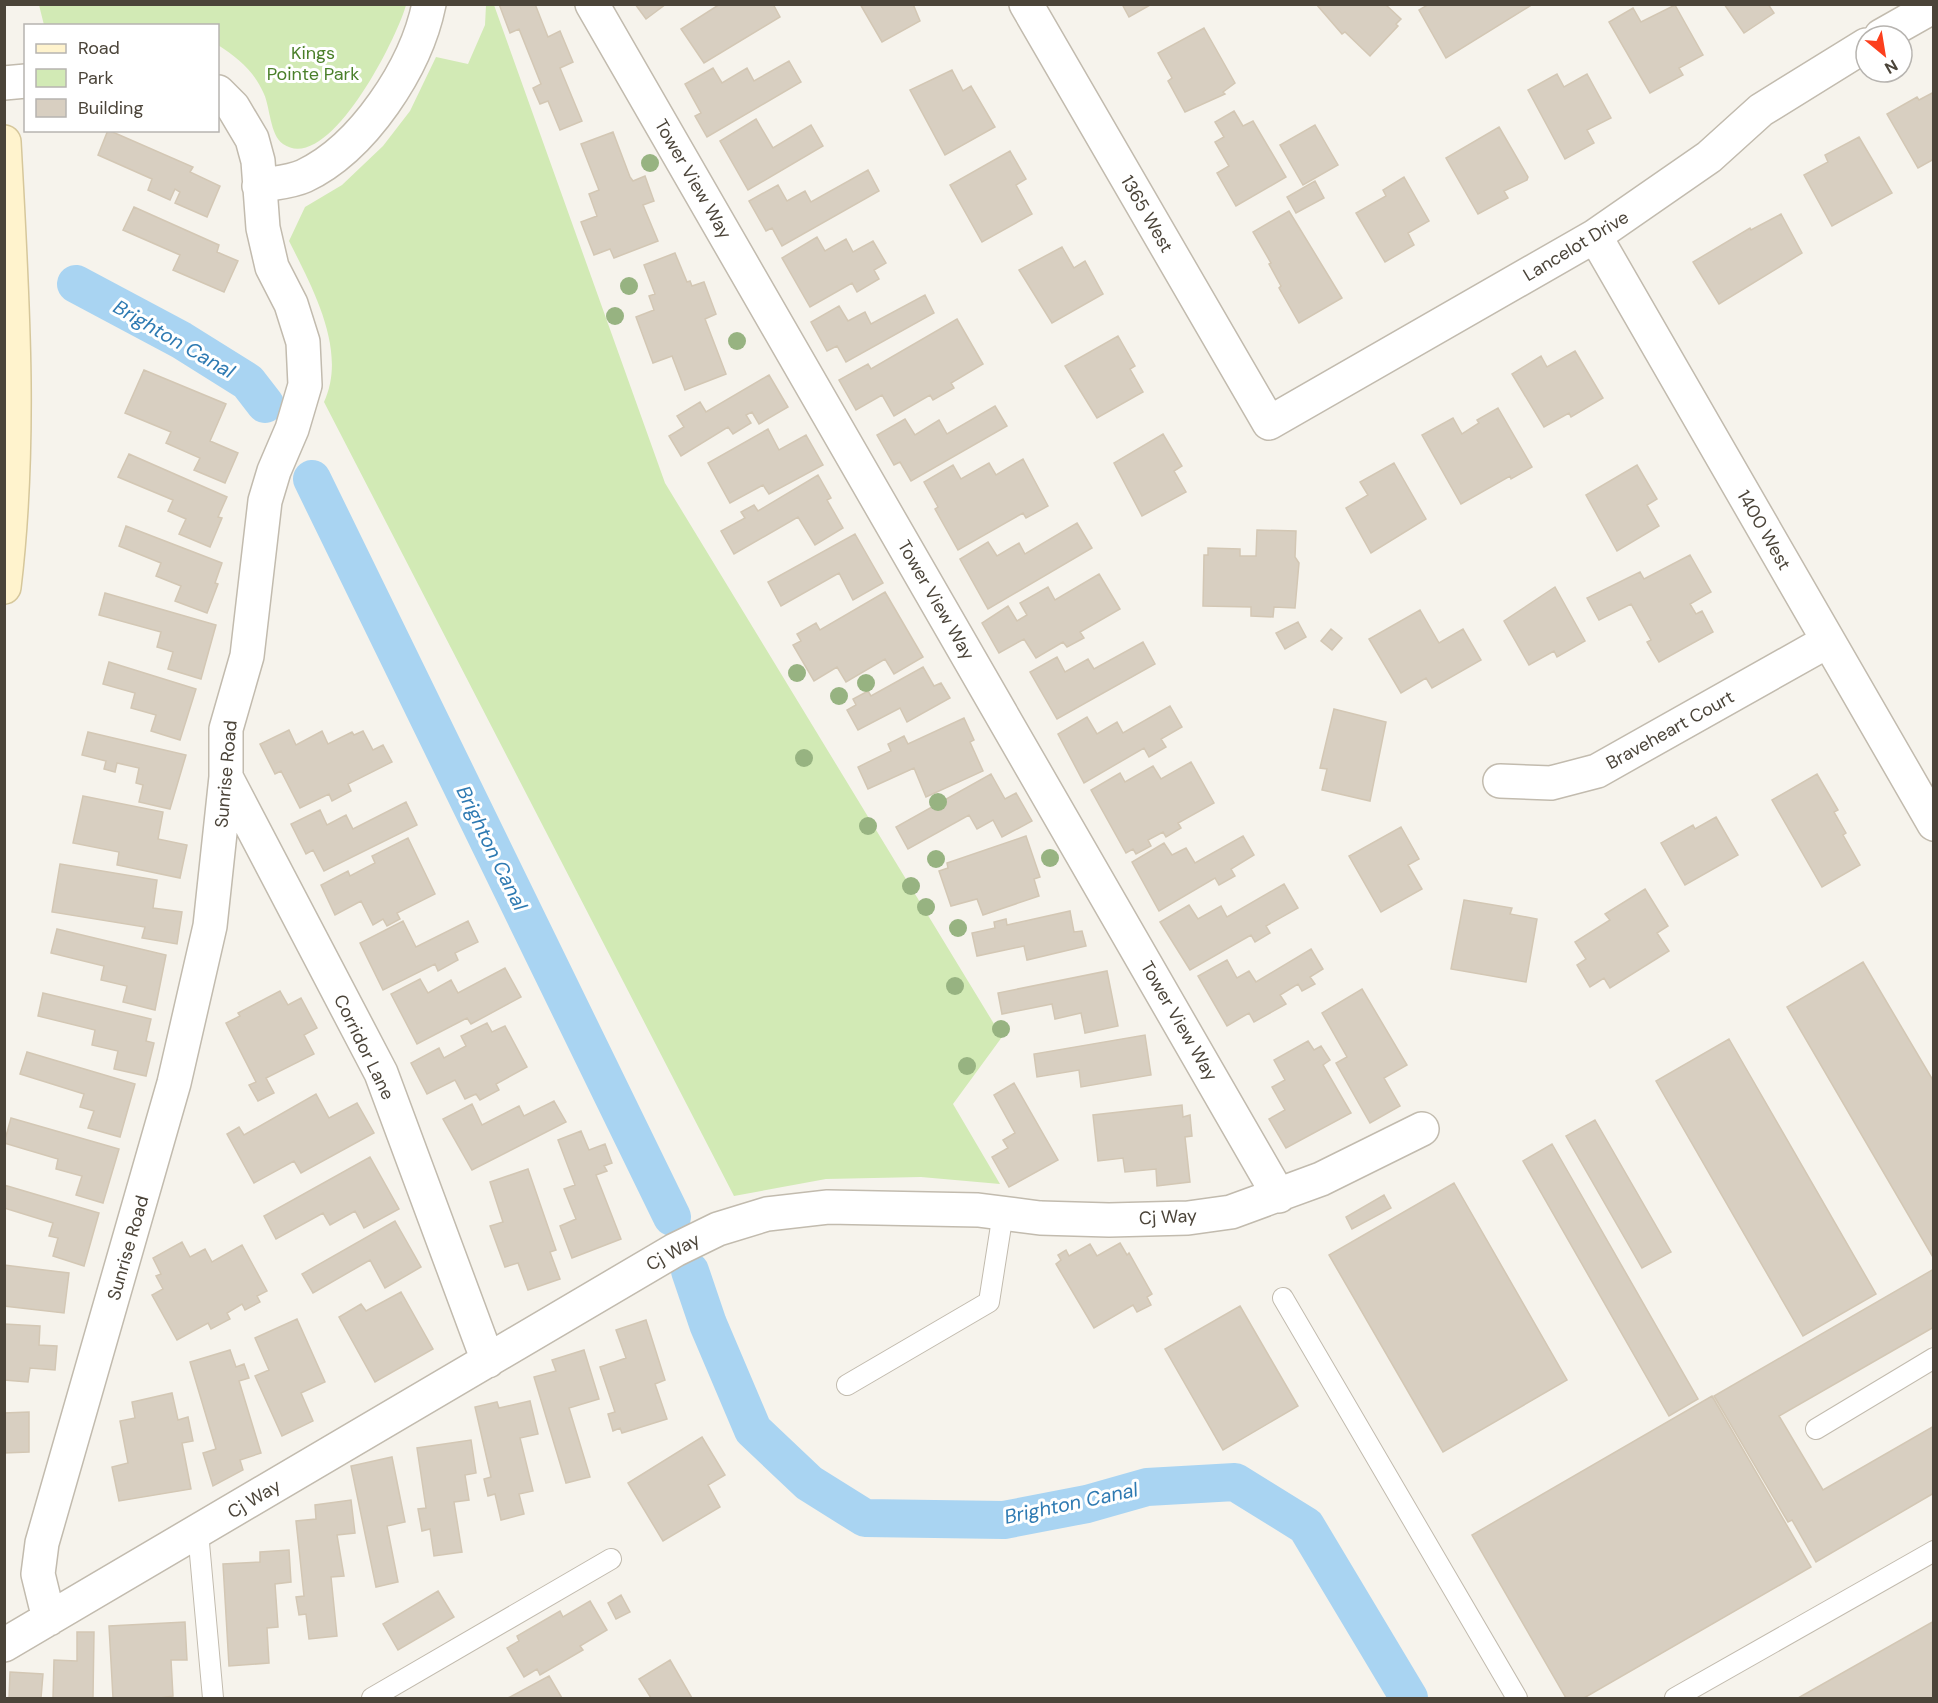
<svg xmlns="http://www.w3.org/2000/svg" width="1938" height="1703" font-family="'DM Sans',sans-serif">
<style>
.green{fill:#d2eab5}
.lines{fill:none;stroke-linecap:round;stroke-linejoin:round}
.canal{stroke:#a9d4f2;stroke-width:38}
.building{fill:#d8cfc1;stroke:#d3c7b4;stroke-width:1.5}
.lane-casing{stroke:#c2bbae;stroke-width:22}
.street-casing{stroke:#c2bbae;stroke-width:36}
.secondary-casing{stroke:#d6c79b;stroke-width:36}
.lane{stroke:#fff;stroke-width:20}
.street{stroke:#fff;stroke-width:33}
.secondary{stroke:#fff3cd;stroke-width:33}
.tree{fill:#97b381}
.labels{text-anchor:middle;stroke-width:6;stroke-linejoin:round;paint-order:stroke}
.park-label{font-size:18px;fill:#4a7f2a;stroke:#fff}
.street-label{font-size:18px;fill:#4b4439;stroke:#fff}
.water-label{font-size:20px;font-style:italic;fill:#2e7ab2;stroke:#fff}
</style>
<rect width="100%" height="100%" fill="#f6f3ec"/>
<path class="green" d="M39 5V4L406 5C398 36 329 176 283 144 270 135 270 107 264 94 254 71 238 58 218 45V26L44 25Z
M486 5H494L665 483 1002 1037 953 1104 1000 1184 921 1177 826 1179 734 1196 324 402C348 351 312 287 289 241L305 207 342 185 383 146 410 111 436 57 468 64 485 25Z"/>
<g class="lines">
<path class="canal" d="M76 284 181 340 248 382 265 404
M312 479 672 1217
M690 1271 708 1324 753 1430 809 1483 865 1518 1004 1520 1087 1504 1147 1487 1235 1482 1306 1526 1409 1698"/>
</g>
<path class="building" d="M499 4H535L548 37 560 31 573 62 560 68 582 121 560 130 548 101 540 104 533 88 541 84 519 29 510 33Z
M635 4H666L646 19Z
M720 4H773L780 17 704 63 681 29Z
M860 4H913L920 21 882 42Z
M1122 4H1152L1129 17Z
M1316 4H1385L1401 19 1396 24 1398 26 1370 56 1345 32 1342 34Z
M1429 4H1529L1530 6 1446 58 1419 10Z
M1724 4H1768L1774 13 1744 33Z
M1675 5 1703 55 1679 68 1683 75 1650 93 1609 22 1633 8 1641 22Z
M1204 28 1235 83 1223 92 1225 94 1185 112 1168 81 1172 78 1158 53Z
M789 61 801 82 707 137 695 116 701 113 685 84 713 68 722 83 747 68 754 81Z
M952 70 963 91 971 86 995 127 945 155 910 90Z
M1557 74 1564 87 1587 74 1611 118 1587 130 1594 143 1565 159 1528 90Z
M1934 92V159L1918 168 1887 114 1917 97 1919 100Z
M1234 111 1243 126 1253 121 1286 177 1236 206 1217 173 1229 166 1215 142 1224 137 1215 122Z
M756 119 773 148 811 125 823 146 748 190 720 141Z
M1315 125 1338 165 1303 185 1280 145Z
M1499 127 1528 177 1527 180 1504 191 1508 198 1478 214 1446 158Z
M108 130 193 167 190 172 220 186 207 217 175 203 180 192 175 189 170 200 148 190 152 179 98 155Z
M613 132 630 177 633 181 645 176 654 201 643 205 658 241 614 258 610 249 594 255 581 222 597 216 589 194 599 190 581 144Z
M1859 137 1892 193 1832 226 1804 175 1828 162 1825 155Z
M1010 151 1026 179 1016 185 1032 214 982 242 950 185Z
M868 170 879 191 782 246 772 228 766 231 749 201 778 185 787 201 805 191 811 202Z
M1404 177 1429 221 1408 233 1414 245 1385 262 1356 213 1386 196 1383 190Z
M1315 181 1324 198 1296 213 1287 197Z
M134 207 219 245 217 252 238 261 224 292 173 270 180 255 123 230Z
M1289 211 1342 298 1299 323 1279 288 1281 286 1269 264 1271 263 1253 232Z
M1781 214 1802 253 1719 304 1693 262 1750 228 1751 230Z
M817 237 825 251 846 239 853 252 873 241 886 263 874 270 879 279 857 292 852 283 810 307 782 258Z
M1062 247 1074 268 1085 261 1103 294 1052 323 1019 270Z
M675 253 687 282 690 281 692 286 704 282 716 314 705 319 726 374 685 390 672 356 653 363 636 317 654 310 649 296 655 294 644 265Z
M925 295 934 313 846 362 837 346 827 351 811 322 839 306 848 321 865 312 871 324Z
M957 319 983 364 951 383 954 388 933 400 930 395 894 416 882 395 856 410 839 380 868 364 871 369Z
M1118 336 1135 366 1130 369 1143 392 1097 418 1065 366Z
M1575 351 1603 398 1571 417 1569 413 1544 427 1512 374 1541 356 1547 367Z
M144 370 226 404 210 441 238 453 225 483 194 470 200 458 166 443 171 432 125 413Z
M769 375 788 407 759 424 752 412 746 415 751 423 733 434 728 427 681 456 669 436 684 427 677 416 700 402 706 412Z
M995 406 1007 426 911 481 900 462 894 465 877 435 905 419 915 435 939 420 947 434Z
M1498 408 1532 467 1511 479 1510 476 1461 504 1422 435 1453 418 1462 434 1479 423 1477 420Z
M768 429 779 450 806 435 823 465 769 494 763 485 730 503 708 463Z
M1163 434 1182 466 1174 471 1186 492 1142 516 1114 463Z
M129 454 227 497 218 517 222 518 210 547 179 534 186 519 168 511 173 500 118 477Z
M1023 459 1048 506 1026 518 1023 513 958 550 935 509 938 507 924 482 953 465 961 479 989 463 996 475Z
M1394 463 1426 519 1371 553 1346 508 1368 495 1360 482Z
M1637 465 1657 499 1647 505 1659 526 1617 551 1586 495Z
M818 475 831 498 827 500 843 528 815 545 798 517 734 554 721 531 745 518 741 512 754 505 758 511Z
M1077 523 1092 548 988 609 960 559 988 542 997 556 1019 543 1025 554Z
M126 526 222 563 215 583 218 584 207 613 175 601 181 586 156 576 161 563 119 546Z
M1257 530 1296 531 1295 557 1299 563 1295 608 1274 607 1273 617 1251 616V607L1203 606 1204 555H1208V548L1240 549V556H1256Z
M855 534 883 583 853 600 839 573 781 606 768 582Z
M1690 555 1711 592 1690 604 1696 614 1702 611 1713 632 1659 662 1647 642 1651 640 1631 604 1599 620 1587 598 1640 572 1644 579Z
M1099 574 1120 609 1080 632 1084 638 1067 647 1063 642 1036 658 1024 639 999 653 982 623 1008 606 1017 621 1027 615 1020 603 1048 587 1055 600Z
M1555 587 1585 641 1557 657 1554 651 1529 665 1504 621Z
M885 592 923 657 894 674 885 659 846 682 837 667 814 681 793 645 801 641 797 634 816 623 820 630Z
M105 593 216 625 201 679 168 669 173 652 157 647 161 632 99 615Z
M1420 610 1439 643 1463 629 1481 660 1432 688 1426 678 1401 693 1369 639Z
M1298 622 1306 637 1285 649 1276 633Z
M1331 629 1342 638 1332 650 1321 641Z
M1143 642 1155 664 1057 719 1030 672 1057 657 1065 672 1088 659 1094 669Z
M109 662 196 689 180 740 151 731 156 715 131 708 135 693 103 684Z
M923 667 934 686 941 683 950 698 907 722 900 708 858 730 847 710 856 705 853 699 868 691 871 696Z
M1170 706 1182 727 1161 739 1166 747 1149 757 1144 748 1084 783 1058 734 1087 717 1097 734 1117 722 1123 733Z
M1334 709 1386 722 1370 801 1322 790 1327 769 1320 768Z
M964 718 974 740 970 742 983 771 926 797 914 768 868 789 858 767 891 751 888 744 904 736 908 744Z
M289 730 296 745 322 731 328 744 352 732 354 735 363 731 373 750 383 745 392 762 348 784 351 791 332 801 329 794 300 808 281 771 275 774 260 744Z
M88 732 186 755 170 809 139 802 143 785 136 783 139 768 117 763 115 772 104 769 106 761 82 755Z
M1191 762 1214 803 1178 823 1181 828 1166 837 1163 832 1148 840 1151 846 1136 854 1133 849 1126 853 1091 790 1120 773 1125 782 1153 766 1161 779Z
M991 774 1005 799 1016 793 1032 821 1002 837 993 820 977 829 969 815 908 849 896 827Z
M1817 774 1838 810 1834 812 1846 833 1843 835 1860 865 1822 887 1772 800Z
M83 796 163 812 158 839 187 845 180 878 117 865 119 852 73 843Z
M406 802 417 825 324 871 313 850 306 854 291 824 320 810 327 825 346 815 353 829Z
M1716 817 1738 855 1685 885 1661 843 1693 825 1695 829Z
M1401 827 1419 859 1408 865 1422 889 1381 912 1349 856Z
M1026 836 1040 877 1034 879 1039 896 983 915 977 899 951 906 939 871 948 868 947 863Z
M1243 836 1254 855 1231 869 1235 876 1219 885 1215 878 1159 911 1132 862 1164 843 1172 855 1186 848 1195 863Z
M408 838 435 894 397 913 400 919 387 926 383 919 373 925 361 901 335 915 321 885 348 871 350 876 375 863 372 856Z
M60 864 157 880 153 908 182 912 177 944 142 938 145 927 52 912Z
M1284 884 1298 908 1266 926 1270 933 1255 942 1251 935 1190 970 1160 922 1189 905 1198 919 1221 906 1227 917Z
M1645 889 1668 926 1657 933 1669 951 1610 988 1604 978 1590 987 1577 965 1586 959 1575 942 1610 920 1605 914Z
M1464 900 1512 908 1510 914 1537 919 1526 982 1451 969Z
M1070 911 1074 932 1082 931 1086 946 1027 960 1024 946 977 956 972 933 995 928 994 922 1006 919 1007 925Z
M403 921 416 947 468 921 478 942 455 953 458 960 438 971 435 964 383 990 360 943Z
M57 929 166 955 155 1010 123 1002 127 986 101 980 104 966 51 953Z
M1311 949 1323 969 1310 977 1315 984 1302 991 1298 984 1280 995 1286 1004 1254 1022 1249 1013 1227 1026 1198 976 1227 960 1237 978 1249 971 1256 982Z
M1863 962 1934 1082V1259L1787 1007Z
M505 968 521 997 471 1024 467 1018 417 1044 391 994 420 979 428 993 451 980 458 993Z
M1107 971 1118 1026 1085 1033 1081 1013 1055 1019 1052 1004 1002 1014 998 993Z
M1362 989 1407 1065 1384 1078 1400 1106 1370 1123 1336 1063 1347 1057 1322 1013Z
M280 991 288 1005 301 998 317 1028 304 1035 314 1054 266 1078 274 1093 258 1101 249 1085 256 1082 226 1023 240 1016 238 1013Z
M43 993 151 1019 146 1041 154 1043 146 1076 114 1069 118 1051 92 1045 95 1030 38 1016Z
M487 1023 492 1032 505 1026 527 1067 496 1084 499 1090 480 1100 476 1094 465 1099 455 1080 427 1094 411 1063 439 1048 444 1058 466 1046 461 1036Z
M1145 1035 1151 1075 1081 1087 1079 1070 1037 1077 1034 1054Z
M1729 1039 1876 1294 1803 1336 1656 1081Z
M1308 1041 1314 1050 1321 1046 1330 1060 1323 1065 1351 1113 1286 1148 1269 1119 1285 1110 1272 1087 1285 1080 1274 1060Z
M27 1052 135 1084 120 1137 88 1128 94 1111 80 1107 84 1094 20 1074Z
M1014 1083 1058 1160 1009 1187 992 1157 1008 1148 1003 1140 1015 1133 994 1095Z
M316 1094 329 1118 357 1103 374 1133 301 1173 294 1161 254 1183 227 1134 239 1127 244 1135Z
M554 1101 566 1122 472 1170 443 1119 472 1104 482 1125 519 1106 524 1116Z
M1182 1105 1183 1117 1190 1115 1192 1136 1185 1137 1190 1182 1157 1186 1156 1169 1125 1172 1123 1158 1098 1161 1093 1115Z
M11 1118 119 1149 103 1203 76 1195 82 1176 56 1169 58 1159 4 1143Z
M1595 1120 1671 1252 1642 1268 1566 1136Z
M581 1131 589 1150 605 1144 612 1163 604 1166 607 1171 596 1175 621 1239 572 1258 560 1226 576 1219 564 1189 575 1185 558 1140Z
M1552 1144 1698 1399 1669 1416 1523 1161Z
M370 1157 399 1209 364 1228 355 1211 330 1225 323 1213 276 1239 264 1216Z
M528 1169 556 1250 550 1252 560 1279 528 1290 518 1263 505 1267 490 1226 503 1222 490 1182Z
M1454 1183 1567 1380 1443 1452 1329 1255Z
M4 1185 99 1213 84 1266 53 1256 58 1238 49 1236 53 1223 4 1208Z
M1384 1195 1391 1208 1352 1229 1346 1217Z
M395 1221 421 1267 385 1288 370 1260 313 1293 302 1274Z
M182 1242 190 1257 205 1249 212 1262 242 1245 267 1291 257 1296 260 1302 245 1310 242 1304 227 1313 230 1319 211 1329 208 1323 177 1340 152 1295 163 1289 156 1276 161 1274 153 1258Z
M1120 1243 1127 1255 1129 1253 1152 1294 1147 1297 1151 1305 1137 1312 1133 1305 1094 1328 1056 1264 1061 1260 1058 1255 1066 1250 1069 1256 1090 1244 1097 1256Z
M4 1265 69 1273 64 1313 4 1306Z
M1934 1269V1327L1779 1416 1823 1490 1934 1426V1493L1816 1562 1792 1520 1788 1522 1714 1396Z
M401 1292 433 1349 375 1382 339 1317 361 1304 366 1311Z
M1240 1306 1298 1406 1223 1450 1165 1349Z
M297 1319 325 1382 301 1393 313 1421 282 1436 255 1376 269 1370 255 1338Z
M646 1320 665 1380 655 1384 667 1419 622 1433 620 1428 613 1431 608 1414 615 1412 600 1367 626 1358 616 1330Z
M4 1324 40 1326 39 1345 57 1346 55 1370 30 1368 28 1382 4 1380Z
M230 1350 236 1367 244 1364 249 1378 239 1381 261 1453 240 1460 243 1470 213 1486 203 1453 216 1449 190 1362Z
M584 1350 599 1399 569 1408 590 1477 566 1483 534 1377 556 1371 552 1360Z
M172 1393 178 1420 188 1417 193 1441 182 1443 191 1489 119 1501 112 1467 128 1463 120 1421 135 1418 132 1402Z
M1712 1396 1811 1567 1584 1698H1566L1472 1535Z
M530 1401 538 1434 520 1438 533 1491 519 1494 524 1514 501 1520 495 1494 488 1496 484 1479 491 1477 475 1407 497 1402 499 1408Z
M29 1412V1452L4 1453V1413Z
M702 1437 725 1475 708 1485 720 1507 663 1541 628 1483Z
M471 1440 476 1473 465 1475 469 1500 454 1502 462 1552 434 1556 430 1529 422 1531 418 1509 426 1508 417 1448Z
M392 1457 405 1522 387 1526 398 1582 376 1587 351 1466Z
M351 1500 355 1533 337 1535 344 1576 331 1577 337 1636 309 1639 306 1614 299 1615 296 1597 304 1596 296 1521 316 1519 315 1505Z
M289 1550 291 1582 275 1584 278 1627 267 1628 269 1663 229 1666 223 1564 260 1562V1552Z
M438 1591 454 1617 398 1650 383 1624Z
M621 1595 630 1612 616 1619 608 1603Z
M590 1601 607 1630 580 1646 583 1650 540 1675 537 1669 524 1677 507 1648 519 1641 517 1636 560 1611 563 1617Z
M1934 1621V1698H1798Z
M185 1622 187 1660H171L173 1696 160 1698H113L109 1626Z
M77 1632H94L93 1698H53L54 1660 77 1661Z
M670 1660 692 1698H651L639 1679Z
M10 1672 43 1674 41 1698H9Z
M549 1676 562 1698H508Z"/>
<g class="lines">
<g class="lane-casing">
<path id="lane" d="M1283 1298 1517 1698
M847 1385 989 1302 1003 1213
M1816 1429 1934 1358
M198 1532 213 1698
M372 1698 611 1559
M1675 1698 1934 1551"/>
</g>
<g class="street-casing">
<path id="street" d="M592 4 1279 1196
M1026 4 1269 423 1595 236 1709 157 1761 110 1866 45
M1881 36 1934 6
M4 83 26 81
M259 186C273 183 291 182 304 176 363 148 416 68 429 4
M1595 236 1934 824
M226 777 381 1073 488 1361
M1500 781 1551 783 1597 771 1828 641
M49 1619 38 1574 42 1543 174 1083 210 926 226 777V729L247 656 265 501 274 471 292 429 305 385 303 342 291 304 272 267 263 228 258 161 252 139 233 107 218 92
M4 1645 675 1250 718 1229 767 1214 828 1207 978 1210 1040 1218 1109 1220 1188 1218 1231 1212 1321 1179 1422 1129"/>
</g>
<g class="secondary-casing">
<path id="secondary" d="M4 142C12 290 22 439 4 587"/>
</g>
<use href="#lane" class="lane"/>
<use href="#street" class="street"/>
<use href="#secondary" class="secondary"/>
</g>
<g class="tree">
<circle cx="650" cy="163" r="9"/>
<circle cx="629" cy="286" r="9"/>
<circle cx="615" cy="316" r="9"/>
<circle cx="737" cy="341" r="9"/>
<circle cx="797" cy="673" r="9"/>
<circle cx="866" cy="683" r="9"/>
<circle cx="839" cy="696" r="9"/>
<circle cx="804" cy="758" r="9"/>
<circle cx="938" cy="802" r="9"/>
<circle cx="868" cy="826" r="9"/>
<circle cx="1050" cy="858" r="9"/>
<circle cx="936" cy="859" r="9"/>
<circle cx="911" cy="886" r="9"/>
<circle cx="926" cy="907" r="9"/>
<circle cx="958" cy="928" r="9"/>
<circle cx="955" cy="986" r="9"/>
<circle cx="1001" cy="1029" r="9"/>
<circle cx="967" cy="1066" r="9"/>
</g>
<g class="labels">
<g class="park-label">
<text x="313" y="59">Kings<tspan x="313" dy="21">Pointe Park</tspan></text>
</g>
<g class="street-label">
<text transform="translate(693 179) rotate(60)" y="6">Tower View Way</text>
<text transform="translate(1147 214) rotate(60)" y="6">1365 West</text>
<text transform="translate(1576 246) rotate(-31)" y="6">Lancelot Drive</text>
<text transform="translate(1764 530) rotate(60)" y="6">1400 West</text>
<text transform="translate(936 600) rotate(60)" y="6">Tower View Way</text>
<text transform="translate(1670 730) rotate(-29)" y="6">Braveheart Court</text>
<text transform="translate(226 774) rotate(-85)" y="6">Sunrise Road</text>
<text transform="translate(1179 1021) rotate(60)" y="6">Tower View Way</text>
<text transform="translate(364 1047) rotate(64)" y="6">Corridor Lane</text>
<text transform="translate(1168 1217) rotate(-3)" y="6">Cj Way</text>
<text transform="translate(128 1248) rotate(-74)" y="6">Sunrise Road</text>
<text transform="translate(673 1252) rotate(-29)" y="6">Cj Way</text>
<text transform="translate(254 1499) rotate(-31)" y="6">Cj Way</text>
</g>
<g class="water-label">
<text transform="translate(174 339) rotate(30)" y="7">Brighton Canal</text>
<text transform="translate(492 848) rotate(64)" y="7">Brighton Canal</text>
<text transform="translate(1071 1503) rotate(-12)" y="7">Brighton Canal</text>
</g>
</g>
<rect width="1938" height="1703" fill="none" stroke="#4b4439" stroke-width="12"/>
<rect x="24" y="24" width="195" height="108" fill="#ffffff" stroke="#b7b4b0" stroke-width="1.5"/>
<rect x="36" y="44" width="30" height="9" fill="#fff3cd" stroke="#b7b4b0" stroke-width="1.5"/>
<text x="78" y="54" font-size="18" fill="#4b4439">Road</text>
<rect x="36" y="69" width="30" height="18" fill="#d2eab5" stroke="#b7b4b0" stroke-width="1.5"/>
<text x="78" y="84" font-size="18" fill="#4b4439">Park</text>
<rect x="36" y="99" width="30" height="18" fill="#d8cfc1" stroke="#b7b4b0" stroke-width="1.5"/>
<text x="78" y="114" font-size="18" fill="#4b4439">Building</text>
<g transform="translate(1884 54) rotate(150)"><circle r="28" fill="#ffffff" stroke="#b7b4b0" stroke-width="1.5"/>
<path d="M0-4.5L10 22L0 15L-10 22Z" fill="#fc3f1d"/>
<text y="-9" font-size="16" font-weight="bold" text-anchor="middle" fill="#4b4439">N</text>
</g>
</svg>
